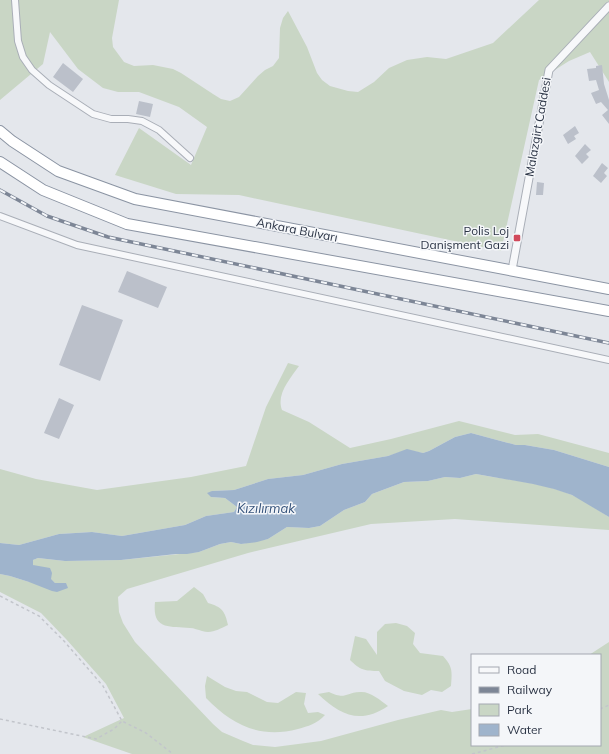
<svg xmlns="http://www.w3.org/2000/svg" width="609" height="754" font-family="Mulish,sans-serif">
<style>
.green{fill:#c9d6c5}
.water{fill:#9fb4cc}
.building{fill:#bbc0ca}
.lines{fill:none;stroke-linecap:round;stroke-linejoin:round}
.minor-casing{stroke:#a9aeb7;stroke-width:8}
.tertiary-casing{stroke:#a9aeb7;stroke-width:9}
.trunk-casing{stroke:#8b94a3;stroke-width:12}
.path{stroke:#c2c5cb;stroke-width:1.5;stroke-dasharray:3 3;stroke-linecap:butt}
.minor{stroke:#f7f8fa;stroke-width:6}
.tertiary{stroke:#f7f8fa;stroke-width:7}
.trunk{stroke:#fff;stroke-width:10}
.rail-casing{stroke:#7d8696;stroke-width:3.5}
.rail{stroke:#f4f6f9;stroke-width:2;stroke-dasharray:6;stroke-linecap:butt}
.poi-dot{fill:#d1495b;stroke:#f4f6f9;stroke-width:1.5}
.labels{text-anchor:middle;stroke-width:3;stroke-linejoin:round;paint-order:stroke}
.street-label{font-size:12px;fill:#2b3445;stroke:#f4f6f9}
.poi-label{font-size:12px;fill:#2b3445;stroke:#f4f6f9;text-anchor:end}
.water-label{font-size:13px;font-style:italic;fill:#34527a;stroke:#f4f6f9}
</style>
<rect width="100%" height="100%" fill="#e4e7ec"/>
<path class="green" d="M0 0H119L112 38 113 47 124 62 134 66 153 65 173 69 181 73 213 94 221 99 230 101 239 97 258 76 265 70 273 66 279 58 280 28 283 18 288 11 307 47 317 73 322 80 330 86 348 91 358 92 374 82 389 68 407 60 427 57 446 59 493 43 539 0H609V82L590 52 569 61 539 80 501 251 239 195 176 194 115 175 139 128 191 165 207 127 179 107 139 92H118L103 88 78 69 50 32 43 64 0 100Z
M288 363 299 366C290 379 276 394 282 410L309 422 350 448 391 439 459 421 515 435 538 434 609 453V467L554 450 525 445H516L471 433 455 437 429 451 423 453 407 450 388 456 342 464 303 475 268 479 234 490 212 491 211 497 225 498 237 507 234 512 206 516 185 525 122 536 92 532 59 534 19 545 0 543V469L36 479 97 490 191 477 246 466 266 407Z
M476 474C507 480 542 482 572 495 585 501 597 510 609 517V530L455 519 371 524 248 553 127 589 118 597 119 612 123 623 135 642 213 724 222 732 243 741 253 745 275 747 321 741 398 720 441 710 452 712 472 709V745H600V655H589L609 642V754H132L83 737 124 718 106 684 66 639 41 613 0 592V574L10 576 29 582 55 583 33 565V560L38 558 65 561 121 560 199 552 220 544 231 542 241 544 268 539 287 527 309 528 320 526 344 510 365 502 372 494 404 482 428 481 445 477 460 478Z
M194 587 203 594 208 603C222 607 225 611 228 625 219 629 212 634 202 631 198 630 194 628 190 628 169 626 152 630 155 602L177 601Z
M396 623 407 626 415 633 413 644 420 653 443 656C453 667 452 671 451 686L442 692 431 690 422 695 404 691 385 681 379 671C365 671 360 670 350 660L355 636 366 639 377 655V632L385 624Z
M207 676 225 687 236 691 247 692 267 702 278 703 296 692 306 693 304 704 308 713 318 712 325 715C317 724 308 726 298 729 260 739 232 725 206 698L205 686Z
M329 692C346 700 344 693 360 692 370 691 380 700 388 706 360 725 340 715 318 694Z"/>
<path class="water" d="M471 433 516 445H525L554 450 609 467V517L572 495 554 489 533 484 476 474 460 478 445 477 428 481 404 482 372 494 365 502 344 510 320 526 309 528 287 527 268 539 257 542 241 544 231 542 220 544 199 552 187 554H176L121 560 65 561 38 558 33 560V565L50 568 52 573 51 579 55 583H66L68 588 57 592 52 591 29 582 10 576 0 574V543L19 545 59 534 92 532 122 536 185 525 206 516 234 512 237 507 225 498 211 497 207 493 212 491 234 490 268 479 303 475 342 464 388 456 407 449 423 453 429 451 455 437Z"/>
<path class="building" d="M63 63 83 79 73 92 53 77Z
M602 65 604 84 609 100V124L602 115 608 110 601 102 596 104 591 93 599 90 596 80 589 81 587 69 596 68V66Z
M139 101 153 104 150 117 136 114Z
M575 126 579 133 574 136 576 139 568 144 563 135Z
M585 144 591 150 586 154 589 157 582 164 575 156Z
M602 163 608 168 604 173 607 176 601 183 593 176Z
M537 182 544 183 543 195H536Z
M127 271 167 287 158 308 118 292Z
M82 305 123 320 100 381 59 365Z
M59 398 74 405 59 439 44 433Z"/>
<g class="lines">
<g class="minor-casing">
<path id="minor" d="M15 0 18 41 23 57 32 70 49 85 93 114 111 119H128L142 121 159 130 190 158
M0 216 77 245 609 360"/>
</g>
<g class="tertiary-casing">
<path id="tertiary" d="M512 270 549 70 609 6"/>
</g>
<g class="trunk-casing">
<path id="trunk" d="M0 131 12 141 58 171 135 199 609 289
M0 162 43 190 127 224 609 311"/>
</g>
<path class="path" d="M0 596 39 616 64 641 103 686 122 721 146 733 173 754
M600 709 609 705
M0 719 96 739 114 729 122 721
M472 754 506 745"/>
<use href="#minor" class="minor"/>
<use href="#tertiary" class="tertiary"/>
<use href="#trunk" class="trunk"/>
<g class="rail-casing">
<path id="rail" d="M0 190 47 216 108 237 609 343"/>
</g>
<use href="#rail" class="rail"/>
</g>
<rect class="poi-dot" x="513" y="234" width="8" height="8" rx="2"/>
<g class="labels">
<g class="street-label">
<text transform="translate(538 127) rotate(-80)" y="4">Malazgirt Caddesi</text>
<text transform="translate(297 230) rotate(11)" y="4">Ankara Bulvarı</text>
</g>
<g class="poi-label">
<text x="509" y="235">Polis Loj<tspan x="509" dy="14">Danişment Gazi</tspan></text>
</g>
<g class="water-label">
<text x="266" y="513">Kızılırmak</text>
</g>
</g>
<rect x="471" y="654" width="130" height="92" fill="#f4f6f9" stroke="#a4a8b1"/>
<rect x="479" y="667" width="20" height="6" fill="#f7f8fa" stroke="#a4a8b1"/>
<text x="507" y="674" font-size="12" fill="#2b3445">Road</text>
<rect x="479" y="687" width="20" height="6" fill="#7d8696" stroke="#a4a8b1"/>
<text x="507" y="694" font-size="12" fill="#2b3445">Railway</text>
<rect x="479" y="704" width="20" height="12" fill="#c9d6c5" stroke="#a4a8b1"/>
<text x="507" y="714" font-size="12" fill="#2b3445">Park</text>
<rect x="479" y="724" width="20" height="12" fill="#9fb4cc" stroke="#a4a8b1"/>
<text x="507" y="734" font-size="12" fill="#2b3445">Water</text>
</svg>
